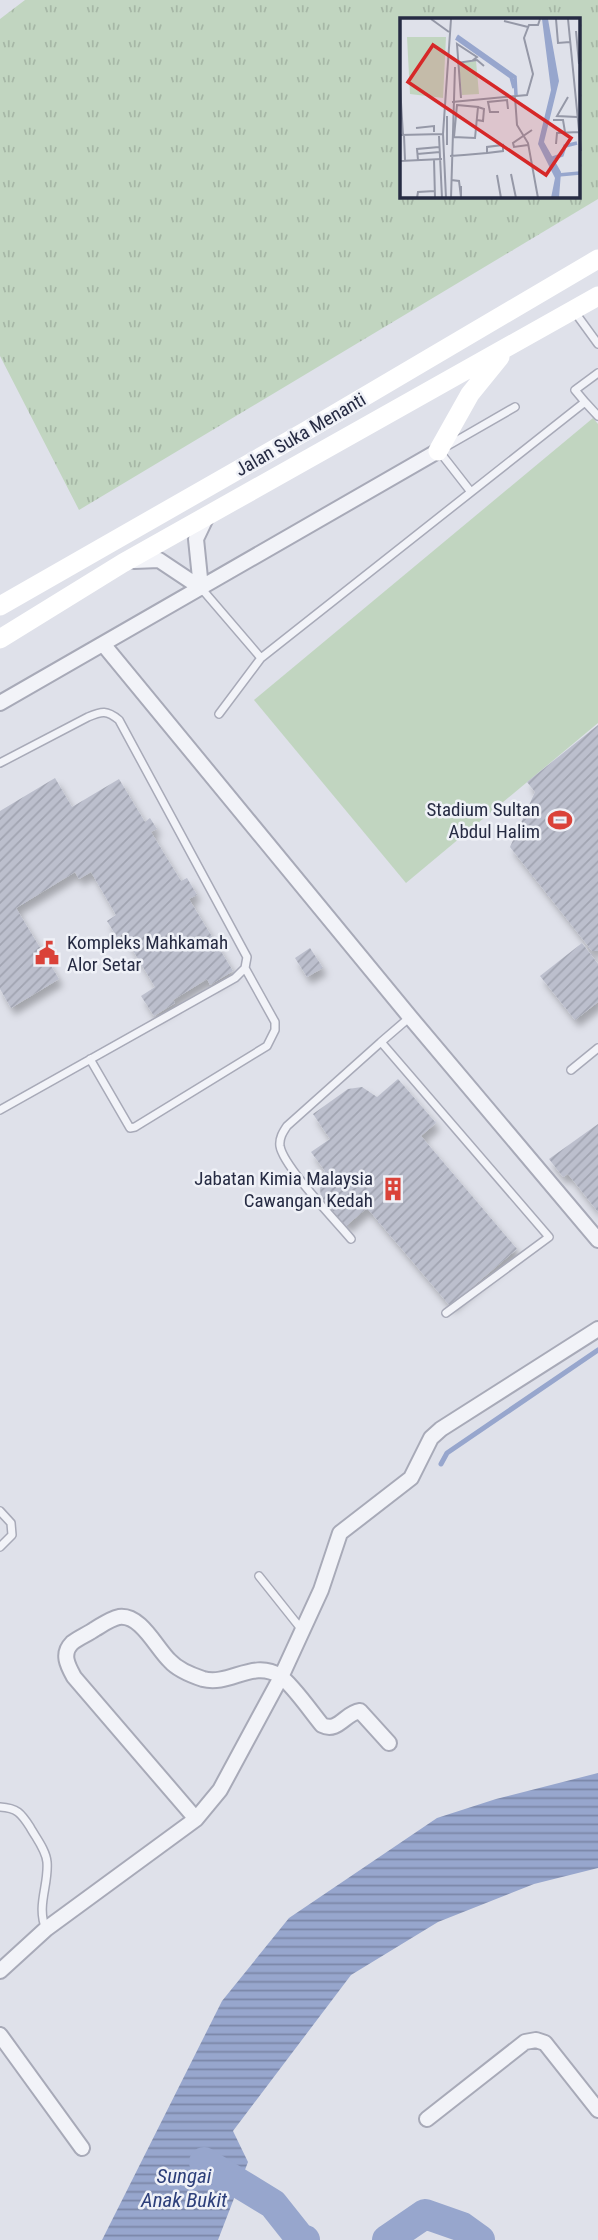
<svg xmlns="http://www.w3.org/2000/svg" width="598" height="2240" font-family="'Roboto Condensed',sans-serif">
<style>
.grass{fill:url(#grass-tufts);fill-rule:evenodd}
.garden{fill:#c1d5c0}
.water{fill:url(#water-rules)}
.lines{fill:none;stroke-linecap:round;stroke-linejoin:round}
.stream{stroke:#97a6cd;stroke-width:5}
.river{stroke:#97a6cd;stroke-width:30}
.building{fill:url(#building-hatch);filter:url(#shadow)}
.lane-casing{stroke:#a8aab8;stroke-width:10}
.street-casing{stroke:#a8aab8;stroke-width:18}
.lane{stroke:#f2f3f8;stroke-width:7}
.street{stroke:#f2f3f8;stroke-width:14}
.secondary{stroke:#fff;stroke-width:19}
.labels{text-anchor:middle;stroke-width:5;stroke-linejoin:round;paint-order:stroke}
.street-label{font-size:19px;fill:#262b43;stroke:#eff1f7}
.poi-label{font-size:19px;fill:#262b43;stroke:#eff1f7;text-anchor:end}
.water-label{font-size:21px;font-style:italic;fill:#2d3f7a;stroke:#eff1f7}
.inset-river{fill:none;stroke:#97a6cd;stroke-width:3.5}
.inset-road{fill:none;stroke:#9598a7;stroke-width:2}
.view{fill:#d62828;fill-opacity:0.15;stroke:#d62828;stroke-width:3.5}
.inset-edge{fill:none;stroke:#262b43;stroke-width:3.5}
</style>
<defs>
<pattern id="grass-tufts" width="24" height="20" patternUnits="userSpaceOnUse" patternTransform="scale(1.75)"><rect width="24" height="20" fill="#c1d5c0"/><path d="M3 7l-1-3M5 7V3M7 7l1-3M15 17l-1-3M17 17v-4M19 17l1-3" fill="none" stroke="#a6b7a6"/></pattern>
<pattern id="water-rules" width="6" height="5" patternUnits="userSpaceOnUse" patternTransform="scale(1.75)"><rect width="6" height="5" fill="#97a6cd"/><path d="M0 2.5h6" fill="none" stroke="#7b87a8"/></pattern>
<pattern id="building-hatch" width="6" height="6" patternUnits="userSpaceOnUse" patternTransform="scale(1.75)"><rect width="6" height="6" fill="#bcbfcd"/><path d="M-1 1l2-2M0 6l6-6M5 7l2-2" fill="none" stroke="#a1a4b1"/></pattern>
<filter id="shadow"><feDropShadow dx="4" dy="7" stdDeviation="3.5" flood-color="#0004"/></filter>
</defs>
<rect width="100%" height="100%" fill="#dfe1ea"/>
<path class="grass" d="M25 0H598V199L79 510 0 356V19ZM402 19H579V196H402Z"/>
<path class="garden" d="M593 418 598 424V723L406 883 254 700Z"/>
<path class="water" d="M598 1773V1868L534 1884 438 1922 351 1975 233 2131 248 2162 218 2240H102L222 2001 289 1918 437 1818 496 1799Z"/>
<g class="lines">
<path class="stream" d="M441 1464 447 1453 598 1350"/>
<path class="river" d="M204 2162 273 2204 300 2238 305 2240
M387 2240 425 2214 462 2227 480 2240"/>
</g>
<path class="building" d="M598 725V951H592L510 847 535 792 527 782Z
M55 778 72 807 119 779 145 822 150 818 157 829 151 832 181 881 187 878 197 895 189 899 233 971 210 985 207 979 173 1000 175 1003 154 1016 141 996 155 987 123 934 117 937 107 921 116 915 91 872 79 879 75 872 16 908 59 979 11 1008 0 989V811Z
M582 943 598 964V1002L575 1020 540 976Z
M310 948 323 968 307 977 295 958Z
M398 1079 436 1123 421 1136 517 1249 450 1306 367 1208 346 1226 321 1197 319 1181 325 1171 311 1152 330 1139 313 1114 348 1089 362 1087 377 1097Z
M598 1124V1212L568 1174 563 1177 549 1159Z"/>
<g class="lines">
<g class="lane-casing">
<path id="lane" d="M574 311 598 344
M585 402 598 416
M449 445 515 407
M439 451 471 492
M201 588 261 658
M219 714 261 658 585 402 575 390 598 373
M0 763 88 717C102 711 107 710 119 720L247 957 245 968 235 978 0 1110
M381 1042 410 1017
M90 1059 130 1128 135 1127 267 1046 275 1030V1022L245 968
M571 1070 598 1048
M351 1239C336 1221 283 1166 280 1146 279 1138 283 1132 287 1126L381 1042 549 1237 446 1313
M0 1511 11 1523 12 1535 0 1547
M259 1576 302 1630
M0 1807C17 1808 21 1813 30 1827 36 1838 46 1850 47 1862 49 1885 36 1906 46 1929"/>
</g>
<g class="street-casing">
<path id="street" d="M134 561 159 560 201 588
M201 588 196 539 206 518
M103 644 410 1017 598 1240
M0 703 438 451
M196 1819 74 1677C68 1666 61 1654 72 1643 78 1638 88 1634 95 1629 102 1625 110 1619 119 1617 141 1614 156 1648 170 1661 178 1670 191 1675 203 1679 230 1686 253 1659 280 1676 292 1684 312 1713 322 1725 338 1733 345 1713 360 1711L389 1743
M0 1971 46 1929 196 1819 220 1790 281 1677 321 1590 340 1533 411 1478 431 1438 441 1429 598 1329
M0 2035 82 2148
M427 2119 525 2042 536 2040 545 2043 598 2110"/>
</g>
<use href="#lane" class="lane"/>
<use href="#street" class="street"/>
<path class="secondary" d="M438 451 470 394 500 357
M0 606 306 431 598 259
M0 639 123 563 598 296"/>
</g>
<defs>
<g id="stadium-bare" transform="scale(1.89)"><path d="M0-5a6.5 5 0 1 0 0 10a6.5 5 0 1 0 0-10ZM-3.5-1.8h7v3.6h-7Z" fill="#da4239" stroke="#eff1f7" stroke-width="2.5" paint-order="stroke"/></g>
<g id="civic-bare" transform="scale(1.89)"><path d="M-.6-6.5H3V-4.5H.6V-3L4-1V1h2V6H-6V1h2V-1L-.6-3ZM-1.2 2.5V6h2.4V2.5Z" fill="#da4239" stroke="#eff1f7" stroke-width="2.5" paint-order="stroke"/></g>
<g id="building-bare" transform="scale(1.89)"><path d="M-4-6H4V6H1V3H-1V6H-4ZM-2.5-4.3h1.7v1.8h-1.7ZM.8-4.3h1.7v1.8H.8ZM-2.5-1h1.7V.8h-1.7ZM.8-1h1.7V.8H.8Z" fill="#da4239" stroke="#eff1f7" stroke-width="2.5" paint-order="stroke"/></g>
</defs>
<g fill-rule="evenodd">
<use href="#stadium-bare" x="560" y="820"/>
<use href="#civic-bare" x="47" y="953"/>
<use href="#building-bare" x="393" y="1189"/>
</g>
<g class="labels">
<g class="street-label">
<text transform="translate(300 434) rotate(-30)" y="7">Jalan Suka Menanti</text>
</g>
<g class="poi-label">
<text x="540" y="816">Stadium Sultan<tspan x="540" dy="22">Abdul Halim</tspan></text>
<text x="67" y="949" text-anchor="start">Kompleks Mahkamah<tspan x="67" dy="22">Alor Setar</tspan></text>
<text x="373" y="1185">Jabatan Kimia Malaysia<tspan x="373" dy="22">Cawangan Kedah</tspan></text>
</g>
<g class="water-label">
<text x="184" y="2183">Sungai<tspan x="184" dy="24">Anak Bukit</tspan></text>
</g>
</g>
<g transform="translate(400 18)">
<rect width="180" height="180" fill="#dfe1ea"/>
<path d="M7 19H46L43 80 10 76Z" fill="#c1d5c0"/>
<path d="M76 43 79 76 62 77 59 45Z" fill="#c1d5c0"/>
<path d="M142 1H148L159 63 144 124 161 154 159 180H151L155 160 138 126 151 72Z" fill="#97a6cd"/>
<path class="inset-river" d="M57 18 115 59 116 77M56 20 111 59 114 70M150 141 162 137 165 128 177 125M158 157 180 155"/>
<path class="inset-road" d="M31 1 49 14M156 1 158 25 170 24M168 1 181 133M104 3 128 9M176 13 179 46M57 45 77 42 84 48M0 68 3 117M115 79 117 107 128 125 138 180M168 79 157 98 177 99M61 80 57 26 77 39 72 43M52 84 127 77 133 56 124 20 129 7H138L140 1M57 87 78 89 75 120 54 119ZM99 94H90L88 84 107 82 108 91M77 102 83 103 84 91 78 89M153 102H163L165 114M16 110 34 108V114M0 117 43 116M4 117 5 142M39 118 42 180M156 126 157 115 179 114M47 127V98M128 127 114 129 113 125 132 112M17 136 40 134M50 138 64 137 87 135 103 133V127L87 129V135M34 141 35 180M18 142 17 131 39 129M0 143 42 141M111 156 116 180M97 157 101 180M51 162 59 163 61 179V168M17 180 18 174 35 173M46 180 43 116 51 1M51 180 55 49"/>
<path class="view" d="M33 27 171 120 146 157 8 64Z"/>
<rect width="180" height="180" class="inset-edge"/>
</g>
</svg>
